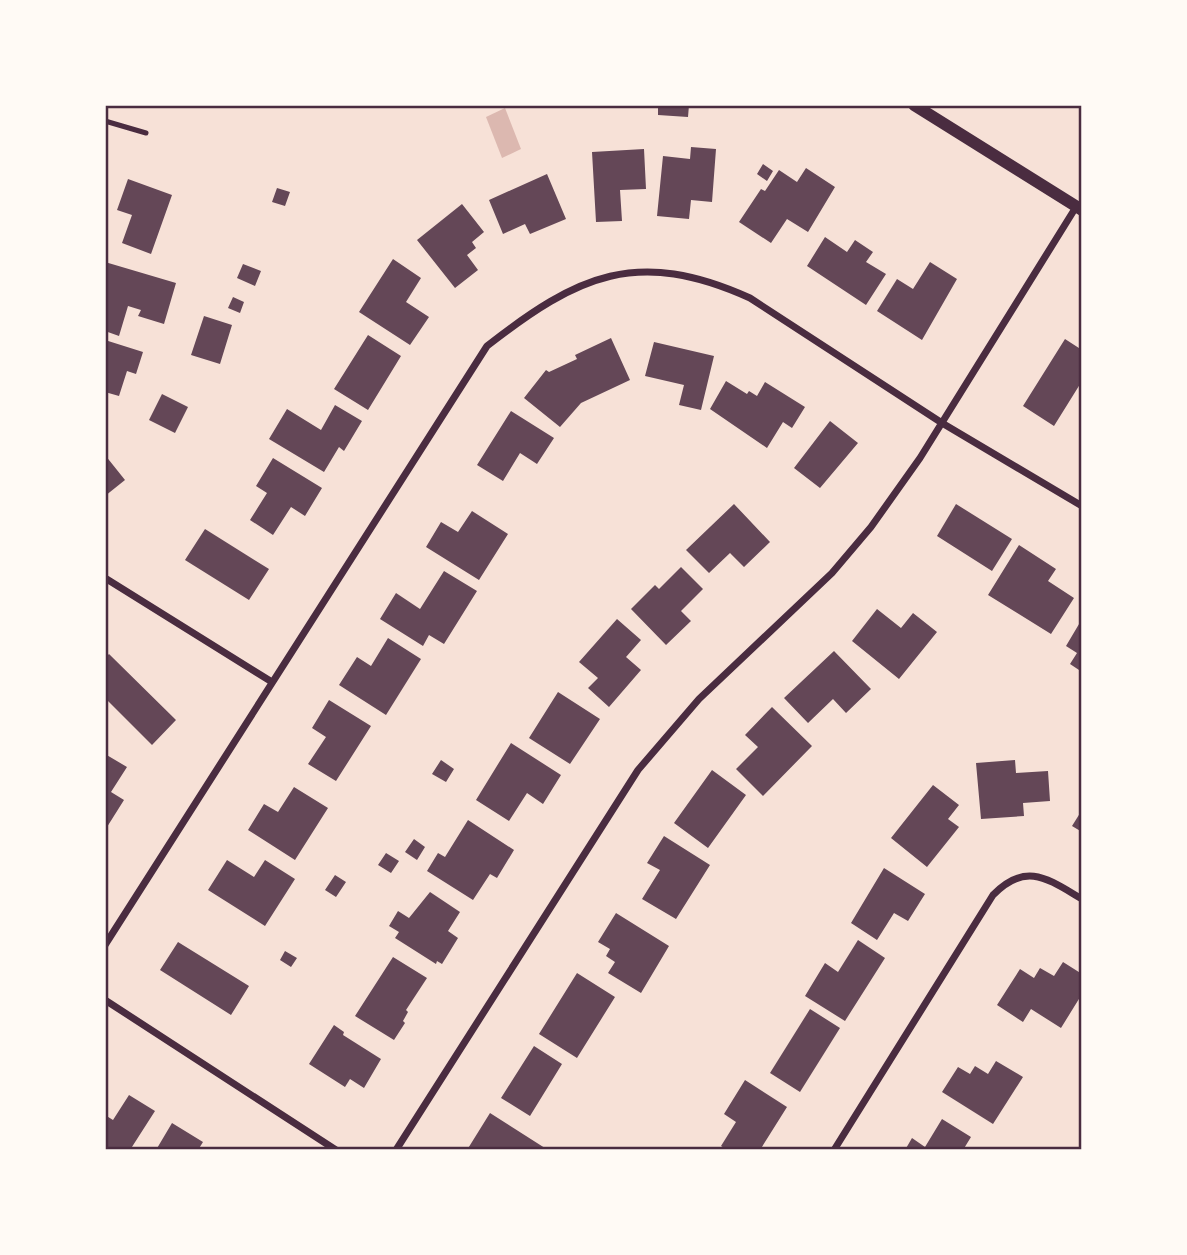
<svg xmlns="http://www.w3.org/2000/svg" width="1187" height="1255" font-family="Spectral,serif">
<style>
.water{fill:#dcb8b0}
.building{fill:#644757}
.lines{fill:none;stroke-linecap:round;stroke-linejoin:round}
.service{stroke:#4a2c40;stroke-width:5}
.minor{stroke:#4a2c40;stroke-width:7}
.tertiary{stroke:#4a2c40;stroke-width:12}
.neatline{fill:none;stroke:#4a2c40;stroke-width:2.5}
</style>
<rect width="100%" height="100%" fill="#f7e1d7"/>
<path class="water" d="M505 108 521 149 502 158 486 117Z"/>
<path class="building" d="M658 105H689L688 117 658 115Z
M691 147 716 149 712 202 691 200 689 219 657 216 663 156 690 159Z
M644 149 646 189 620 190 622 221 596 222 592 152Z
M763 164 773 171 767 181 757 174Z
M806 168 835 187 808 232 787 219 771 243 739 222 761 189 765 191 779 170 797 182Z
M547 174 566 219 530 234 525 224 503 234 489 200Z
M128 179 172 195 151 254 122 243 132 215 117 210Z
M277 188 290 192 285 206 272 202Z
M462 204 484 232 472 242 476 248 467 255 478 270 455 288 417 240Z
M825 237 847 252 855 240 873 252 866 262 886 274 866 305 807 266Z
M393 259 421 278 406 302 429 317 410 345 359 312Z
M105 262 176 283 164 324 138 316 141 310 128 306 119 336 105 331Z
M930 262 957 279 922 340 877 311 897 279 913 289Z
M243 264 261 271 255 286 237 278Z
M233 297 244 302 240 313 228 308Z
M204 316 232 325 220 364 191 355Z
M368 335 401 356 368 410 334 389Z
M611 338 630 380 581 403 560 427 524 398 546 370 549 372 577 359 575 355Z
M1065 339 1082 350V381L1054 426 1023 406Z
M105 340 143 352 136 374 127 371 119 396 105 392Z
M654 342 714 356 701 410 679 405 684 385 645 376Z
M726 381 747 394 749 391 757 396 765 382 805 407 792 428 783 422 767 448 710 409Z
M162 394 188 407 175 433 149 420Z
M335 405 362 421 344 451 339 447 324 472 269 439 287 409 321 430Z
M511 411 554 438 537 464 520 453 503 481 477 465Z
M830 421 858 443 820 488 794 468Z
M105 455 125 480 105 496Z
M273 458 322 488 305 516 291 507 273 535 250 520 267 493 256 486Z
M734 504 770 542 744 567 730 553 709 573 686 550Z
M956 504 1012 539 992 571 937 536Z
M472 511 508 534 479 580 426 547 441 522 458 532Z
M205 529 269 569 249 600 185 560Z
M1019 545 1056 569 1048 581 1074 598 1051 634 988 595Z
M681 567 703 589 681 611 691 621 666 645 631 609 655 585 659 589Z
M444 571 477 591 444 644 429 635 423 646 380 619 396 593 420 609Z
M877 609 901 628 913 613 937 632 899 679 852 641Z
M617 619 641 640 626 657 641 670 609 707 588 688 598 678 579 662Z
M1082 619V672L1070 664 1077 653 1066 646Z
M388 638 421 659 386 715 339 685 357 657 371 666Z
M834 651 871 689 846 713 833 699 808 723 784 698Z
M109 654 176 720 152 745 105 698V658Z
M558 692 600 719 570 764 529 738Z
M329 700 371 726 336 781 308 764 326 737 312 728Z
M772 707 812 746 763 796 736 769 758 747 745 735Z
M511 743 561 775 543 804 527 793 509 821 476 800Z
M105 754 127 767 111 792 124 800 107 827Z
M441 760 454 769 446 782 432 774Z
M1015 760 1016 773 1048 771 1050 801 1023 803 1024 816 981 819 976 763Z
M712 770 746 795 708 848 674 823Z
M933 785 959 805 948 819 959 827 927 867 891 838Z
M294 787 328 808 295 860 248 830 264 804 278 812Z
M1082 810V832L1072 826Z
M468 820 514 850 497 878 490 874 473 900 427 871 438 853 445 857Z
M664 836 710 865 676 919 642 899 660 870 647 863Z
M414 839 425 847 417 860 405 852Z
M386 853 399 861 391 873 378 865Z
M227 860 254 877 265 860 295 879 265 926 208 890Z
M884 868 925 894 908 921 894 913 877 940 851 923Z
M335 875 346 882 336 897 325 890Z
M430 892 460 912 448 931 458 938 442 964 437 961 436 964 395 938 399 932 389 926 398 911 409 918Z
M616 913 669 946 641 993 608 973 615 962 606 956 610 949 598 942Z
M858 940 885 958 845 1021 805 996 825 963 838 972Z
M178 942 249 986 231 1015 160 970Z
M285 951 297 958 291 967 280 960Z
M393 957 427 978 406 1010 408 1012 403 1021 405 1023 394 1040 355 1016Z
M1063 962 1082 974V994L1061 1028 1031 1009 1023 1022 997 1005 1020 969 1034 978 1040 968 1054 976Z
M577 973 615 997 577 1058 539 1034Z
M810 1009 840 1028 800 1092 770 1073Z
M334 1025 344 1032 343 1035 381 1059 364 1088 350 1079 345 1087 309 1064Z
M534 1046 562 1064 530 1116 501 1098Z
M996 1061 1023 1077 993 1124 942 1092 958 1067 970 1074 975 1066 988 1074Z
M745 1080 787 1107 760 1150H727L721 1146 736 1122 724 1114Z
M129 1095 155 1111 130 1150H105V1115L113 1120Z
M490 1113 548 1150H467Z
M942 1119 971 1137 963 1150H905L912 1138 925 1147Z
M172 1123 203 1142 198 1150H156Z"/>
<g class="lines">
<path class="service" d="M105 121 146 133"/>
<path class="minor" d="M105 578 272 682
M105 945 487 346C578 275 637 247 750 298L942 423 1082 506
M105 1000 336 1150
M396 1150 638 770 699 699 832 573 871 527 920 458 1076 207
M834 1150 993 895C1026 861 1048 879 1082 899"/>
<path class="tertiary" d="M914 105 1082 210"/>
</g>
<rect width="1187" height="1255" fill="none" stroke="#fffaf5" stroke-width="214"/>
<rect x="107" y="107" width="973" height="1041" class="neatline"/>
</svg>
